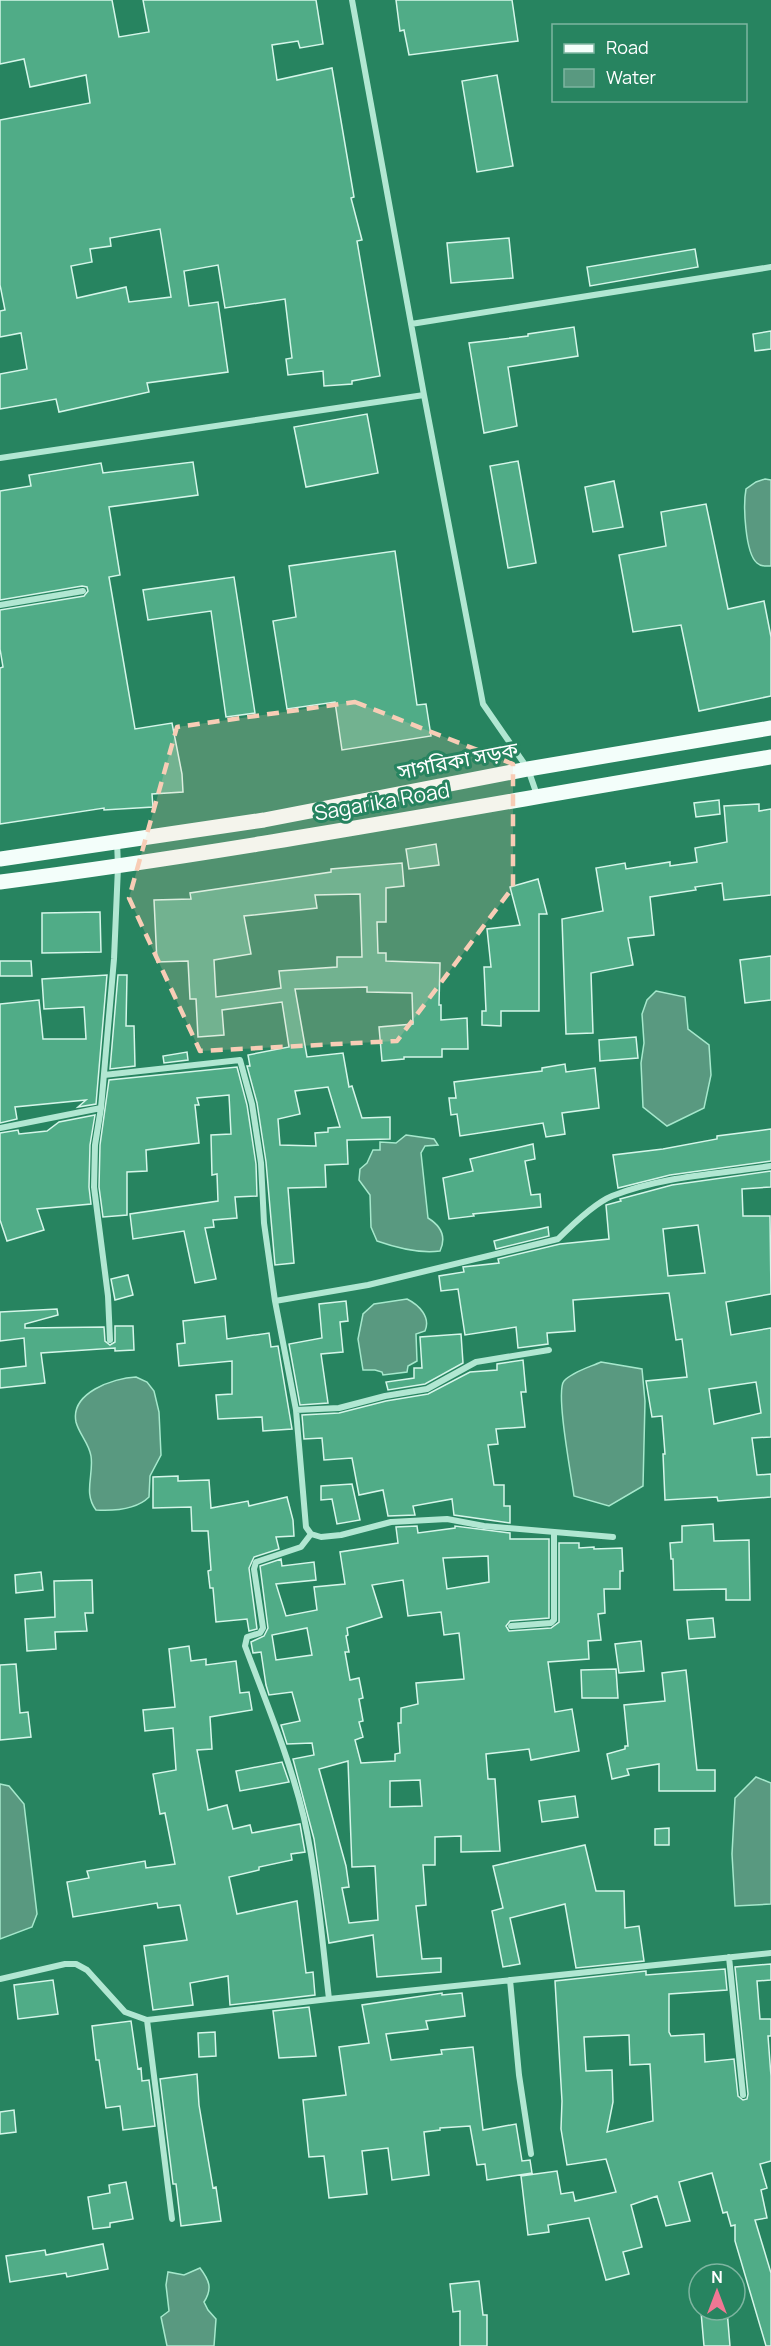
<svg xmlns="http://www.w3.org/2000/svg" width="771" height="2346" font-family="Manrope,'Noto Sans Bengali',sans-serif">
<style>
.water{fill:#599980;stroke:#a6e8cc;stroke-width:1.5}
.building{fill:#50ac87;stroke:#d5f6e9;stroke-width:1.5;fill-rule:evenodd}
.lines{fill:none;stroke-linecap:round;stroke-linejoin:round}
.street{stroke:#b1e7d2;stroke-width:6}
.primary{stroke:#f3fefa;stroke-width:15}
.marked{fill:#f8cdb6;fill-opacity:0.2;stroke:#f8cdb6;stroke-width:4.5;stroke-dasharray:12 8;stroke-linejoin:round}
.labels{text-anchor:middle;stroke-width:6;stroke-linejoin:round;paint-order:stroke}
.street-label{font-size:21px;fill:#fff;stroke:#278460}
</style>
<rect width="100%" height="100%" fill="#278460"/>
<path class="water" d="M765 479 771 480V566C766 566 761 567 757 563 745 553 743 505 746 489L756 482Z
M656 991 685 997 688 1029 709 1045 711 1075 704 1108 667 1126 643 1107 641 1063 644 1043 642 1014 647 1000Z
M406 1135 434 1139 438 1145 425 1146 421 1153 428 1218C441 1226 447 1236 440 1251 419 1254 397 1248 377 1241L371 1227 370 1195 359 1180 360 1169 367 1163 373 1150H380V1142L396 1143Z
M407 1299C419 1305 431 1317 425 1331L416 1334 417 1361 408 1366 407 1372 383 1375 382 1372 375 1370H363L358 1339 363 1314 374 1304Z
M601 1362 642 1369 645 1401 643 1486 609 1506 574 1496C572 1479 555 1391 564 1381 572 1372 590 1367 601 1362Z
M136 1377 147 1382 154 1391 159 1412 161 1455 150 1476 149 1497C136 1510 114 1511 96 1510 83 1493 94 1475 91 1456 89 1443 79 1434 76 1422 70 1393 113 1378 136 1377Z
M756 1777 771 1783V1904L735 1906 732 1854 735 1798Z
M0 1784 9 1786 24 1804 37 1914 32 1927 0 1939Z
M200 2268C209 2280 213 2288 204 2302L208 2310 216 2319 214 2346H167L161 2317 169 2311 166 2285 168 2272 184 2275Z"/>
<path class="building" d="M0 0H112L119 37 149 32 143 0H316L323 44 300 48 298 41 272 45 277 80 332 68 354 197 351 198 362 240 357 241 380 376 352 381V384L324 386 323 371 288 375 286 359 292 358 285 299 225 308 218 265 184 271 189 306 218 302 228 372 147 383 149 392 59 412 56 399 0 409V374L27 369 21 333 0 337V311L5 310 0 285V120L90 103 86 75 30 87 24 59 0 64ZM160 229 171 297 129 302 126 287 77 298 71 266 92 262 90 249 111 246 110 238Z
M396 0H512L518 41 409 55 404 30 400 31Z
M497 75 513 166 477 172 462 81Z
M509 238 513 278 451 283 447 243Z
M695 249 698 267 590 286 587 267Z
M574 327 578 356 508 367 517 426 484 433 469 343 528 336V334Z
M771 331V349L755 351 753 334Z
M367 414 378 473 306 487 294 427Z
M518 461 536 563 508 568 490 466Z
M193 462 198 495 109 507 120 575 109 577 135 729 172 723 182 774 183 792 152 794 153 807 104 810V808L0 824V668L3 667 0 649V610L84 596 88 591 87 587 82 586 0 600V491L31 486 29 475 101 463 103 473Z
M614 481 623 527 593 532 585 487Z
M706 504 728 609 764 601 771 637V696L699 711 681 625 633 632 619 555 666 546 661 512Z
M395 551 417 705 426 704 431 736 342 750 335 702 287 709 273 621 296 617 289 566Z
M234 577 255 713 226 717 211 611 148 620 143 590Z
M719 800 720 814 696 817 694 803Z
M759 804V811L771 809V895L724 900 722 883 695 887 696 890 650 897 654 935 628 938 633 965 591 973 593 1033 566 1034 562 919 603 911 596 868 625 863 626 869 670 862V866L697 862 695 848 727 842 724 806Z
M436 844 439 865 409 869 406 849Z
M402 863 404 886 386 888V922H377L378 953H386V961L440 963 439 1005H441V1020L467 1018 468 1049H442V1057H404V1059L382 1061 379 1027 413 1024 412 993 367 992V987L295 989 307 1057 343 1053 349 1087 352 1086 362 1118 390 1117V1139L347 1140 348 1164 325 1165 326 1187 288 1188 294 1263 275 1265 266 1162 257 1103 247 1066H250L248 1055 289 1047 282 1002 222 1010 224 1035 198 1037 196 999H190L188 961 157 962 154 900 191 899 190 893 331 872V869ZM360 894 362 957H337V967L279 971 281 988 216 997 214 960 251 954 244 916 317 908 315 895ZM328 1087 340 1127 328 1128V1132L315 1133 316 1146 280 1145 278 1119 300 1114 295 1091Z
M538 879 547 914H539V1011H501V1026L482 1025V1011H486L484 967H491L487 929 520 925 510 887Z
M100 912 101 952 42 953V913Z
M771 956V1000L745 1003 740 960Z
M0 961H31L32 976H0Z
M107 975 96 1104 78 1107 86 1100 15 1107 17 1119 0 1123V1004L39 1000 43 1039H86L84 1007 44 1009 42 979Z
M118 975H127L126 1026H134L135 1066 110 1069Z
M636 1037 638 1058 600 1061 599 1040Z
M187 1052 188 1060 164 1063 163 1056Z
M565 1064 566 1072 595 1068 599 1108 562 1113 565 1134 546 1137 543 1123 460 1136 457 1114 451 1115 449 1098H456L454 1082 542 1071V1068Z
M237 1067 247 1105 256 1164 257 1196 235 1197 237 1218 213 1220 214 1227 205 1228 216 1279 195 1283 184 1231 133 1239 130 1214 218 1201 217 1174 212 1175 211 1135 231 1134 229 1095 197 1098 199 1105H195L199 1143 146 1150 147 1171 127 1172V1215L103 1217 99 1187 100 1145 109 1080Z
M95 1115 90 1145 89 1187 91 1204 37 1209 44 1230 7 1241 0 1220V1133L18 1130 19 1134 47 1131 59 1122Z
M771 1129V1161L670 1175 618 1188 613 1155 663 1149 717 1139V1136Z
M533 1144 535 1159 525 1161 531 1195 540 1194 541 1207 473 1214 474 1216 449 1219 443 1178 473 1171 470 1159Z
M771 1171V1187L742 1189 743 1216H770L771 1294 726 1302 731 1335 771 1328V1437L752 1438 757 1475 771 1474V1497L718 1501 717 1497 665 1500 663 1454H665L662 1416 652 1417 646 1381 687 1377 682 1339 676 1340 669 1293 573 1300 575 1331 547 1333 548 1344 518 1348 516 1327 465 1335 458 1289 441 1291 439 1276 464 1272 463 1267 499 1263 498 1259 560 1244 609 1239 606 1205 621 1201 620 1199 672 1185ZM698 1225 705 1273 668 1276 663 1229ZM756 1382 761 1413 714 1424 709 1389Z
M548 1227 549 1236 496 1249 494 1241Z
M128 1275 133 1295 115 1300 111 1279Z
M346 1301 348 1321 340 1322 343 1352 321 1354 328 1403 300 1405 289 1344 322 1338 319 1304Z
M57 1309 58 1315 25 1324V1328L104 1327 105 1341 110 1345 115 1342V1326H133L134 1350 115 1351V1348L41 1353 45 1383 0 1388V1369L26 1366 24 1338 0 1341V1312Z
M225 1316 227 1339 269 1333 271 1347 278 1346 292 1429 263 1431 262 1417 218 1419 216 1395 232 1394V1361L179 1366 177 1344 185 1343 183 1321Z
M461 1334 463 1363 425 1384 388 1390 386 1382 414 1378V1368H422L420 1337Z
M523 1360 526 1392H521L525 1427 496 1429 498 1444 488 1445 494 1485H504V1506H510V1523L454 1515 452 1499 413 1506 415 1515 388 1516 383 1490 359 1495 352 1458 324 1460 322 1438 304 1439 302 1415 339 1413 386 1401 428 1394 470 1372 497 1370V1364Z
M178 1476V1481L209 1480 211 1508 248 1501 249 1506 287 1497 293 1520 294 1536 276 1537 279 1549 254 1557 249 1568 257 1629 249 1631 247 1619 216 1622 213 1588H210L208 1571 211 1570 208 1531H192L191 1507 153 1508V1477Z
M352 1484 360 1520 337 1524 332 1499 321 1500V1486Z
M713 1524 714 1541 749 1540 750 1600H726V1589L674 1590 673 1559H671L670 1543 682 1542V1526Z
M417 1526 418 1533 455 1528V1526L510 1533V1539H549V1618L510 1621 506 1626 509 1631 551 1628 559 1622V1543H579V1548L594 1547V1549L622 1548 623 1571H620V1589H604L605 1613 598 1614 601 1640 588 1641 589 1659 548 1662 555 1712 572 1709 579 1751 531 1760 529 1749 486 1754 488 1779H495L500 1851 461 1852V1836L435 1837V1865H423L426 1905 416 1906 422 1959 441 1958V1972L377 1977 373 1935 329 1943 314 1839 293 1759 314 1755 312 1743 287 1744 281 1725 300 1721 292 1692 269 1695 266 1685 261 1652 253 1653 251 1642 264 1636 268 1628 260 1566 281 1559 282 1566 314 1562 316 1580 276 1584 286 1616 317 1610 314 1587 345 1584 340 1552 398 1543 396 1527ZM488 1556 489 1582 447 1589 443 1558ZM403 1580 408 1616 441 1612 444 1635 459 1633 464 1679 416 1683 418 1704 401 1708V1723H398L400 1753 395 1754V1761L361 1763 355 1740 363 1737 359 1722 363 1721 359 1699 363 1698 359 1678 350 1680 345 1652H349L346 1636 348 1635 347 1628 382 1617 372 1585ZM307 1628 312 1655 276 1660 272 1635ZM348 1761 352 1867 375 1866 378 1920 349 1923 342 1888 349 1887 346 1866 319 1769ZM420 1780 422 1806 390 1807V1781Z
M41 1572 43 1590 16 1593 15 1575Z
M92 1580 93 1613H85L87 1631 55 1632 56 1649 27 1651 25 1619 55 1617 54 1581Z
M713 1618 715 1637 689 1639 687 1620Z
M641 1641 644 1671 619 1673 615 1644Z
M189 1646 191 1661 206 1659V1665L236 1661 240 1693 249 1692 252 1710 210 1717 212 1749 197 1750 208 1810 227 1805 233 1829 250 1825 252 1833 300 1824 303 1841 305 1852 291 1854 292 1860 259 1867V1870L229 1877 237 1914 297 1901 306 1973 313 1972 315 1995 230 2005 228 1976 190 1983 193 2005 153 2010 144 1946 187 1940 180 1905 158 1908 157 1903 73 1917 67 1882 89 1878 87 1871 145 1861 146 1868 175 1864 165 1813 160 1814 153 1774 176 1770 173 1728 145 1731 143 1710 175 1707 169 1649Z
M16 1664 20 1713 28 1712 31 1737 0 1740V1665Z
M616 1669 618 1698H582L581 1670Z
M686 1670 697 1770H715V1791H659V1764L627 1769 629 1775 612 1779 607 1754 625 1749V1746H628L624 1705 665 1701 662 1673Z
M282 1762 289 1782 240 1791 236 1771Z
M575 1796 578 1817 542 1822 539 1801Z
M669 1828V1845H655V1829Z
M585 1845 596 1891H624L625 1928 639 1926 644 1961 576 1968 565 1904 510 1918 520 1964 503 1967 492 1911 503 1908 493 1866Z
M771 1964V1980L757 1981 760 2019H771V2036H768L771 2076V2161L760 2164 767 2188 761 2190 767 2218 755 2220 771 2273V2346H766L735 2241V2225L731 2226 727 2212 723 2213 712 2173 679 2182 690 2221 666 2226 657 2196 631 2205 642 2247 623 2252 629 2274 606 2280 589 2218 548 2225 549 2232 528 2235 521 2176 557 2171 561 2194 573 2192 575 2201 616 2192 606 2159 567 2165 561 2129 562 2101 555 1981 646 1971V1975L725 1969 727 1990 669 1994V2032L671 2036 704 2034 705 2062 734 2059 738 2096 743 2100 747 2099 748 2094 735 1967ZM629 2035 630 2065 650 2064 653 2121 607 2132 613 2102 612 2070 586 2071 584 2037Z
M53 1980 58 2014 18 2019 14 1985Z
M442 1993V1995L462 1993 465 2016 426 2021 428 2029 386 2034 391 2060 442 2054 441 2050 473 2047 483 2130 516 2124 522 2161 530 2160 532 2173 487 2180 485 2164 477 2165 470 2126 440 2128V2130L424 2132 429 2175 392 2180 388 2148 362 2151 367 2194 329 2198 324 2156 309 2157 303 2100 346 2095 339 2047 369 2043 362 2005Z
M309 2007 316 2056 279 2058 273 2011Z
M131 2021 138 2069 141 2068 142 2081 149 2080 155 2126 123 2130 120 2106 106 2108 99 2060H96L92 2026Z
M215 2032 216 2056 199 2057 198 2033Z
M197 2074 199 2105 213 2188 216 2187 221 2221 181 2226 176 2184H173L160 2079Z
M14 2110 16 2132 0 2134V2112Z
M126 2182 133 2219 110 2223V2227L93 2229 88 2197 110 2193 109 2185Z
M103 2244 108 2269 67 2277 66 2273 10 2282 6 2256 45 2250 46 2255Z
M479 2281 483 2315H487V2346H460V2311L453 2312 450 2284Z
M727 2310 730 2346H704L701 2312Z"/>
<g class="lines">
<path class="street" d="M352 0 424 395 483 704 528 769 537 795
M411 324 771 267
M0 458 424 395
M0 605 83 591
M104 1075 240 1060 252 1104 261 1163 264 1223 275 1301 368 1285 558 1239C572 1225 595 1203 612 1196 662 1176 719 1174 771 1166
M0 1128 101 1108
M275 1301 296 1410 306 1527 311 1534 321 1537 341 1535 391 1522 447 1519 484 1526 613 1537
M110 1340 108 1296 94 1187 95 1145 101 1108 114 959 118 867 117 841
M296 1410 339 1408 385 1396 427 1389 476 1362 549 1350
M311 1534 301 1547 256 1562 254 1569 263 1628 260 1633 247 1637 245 1646C266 1702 290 1759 304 1818 317 1877 322 1939 329 1999
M511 1626 551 1623 554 1620V1533
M729 1957 743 2095
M0 1979 65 1964H76L87 1970 125 2012 147 2020 329 1999 771 1953
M510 1980 519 2075 531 2154
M147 2020 172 2219"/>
<path class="primary" d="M0 859 264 820 528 769 771 728
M0 882C258 849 514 799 771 757"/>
</g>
<path class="marked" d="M355 702 513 764V887L397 1041 200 1051 129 898 177 727Z"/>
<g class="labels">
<g class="street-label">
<text transform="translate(458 761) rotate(-11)" y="7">সাগরিকা সড়ক</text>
<text transform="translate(382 802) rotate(-10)" y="7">Sagarika Road</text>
</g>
</g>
<rect x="552" y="24" width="195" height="78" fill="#278460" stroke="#7db5a0" stroke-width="1.5"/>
<rect x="564" y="44" width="30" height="9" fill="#f3fefa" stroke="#7db5a0" stroke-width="1.5"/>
<text x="606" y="54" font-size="18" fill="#ffffff">Road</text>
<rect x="564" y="69" width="30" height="18" fill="#599980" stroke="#7db5a0" stroke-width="1.5"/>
<text x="606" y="84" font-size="18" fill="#ffffff">Water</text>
<g transform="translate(717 2292)"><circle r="28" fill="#278460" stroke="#7db5a0" stroke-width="1.5"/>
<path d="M0-4.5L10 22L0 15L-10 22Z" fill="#f07794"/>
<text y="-9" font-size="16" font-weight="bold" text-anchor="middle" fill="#ffffff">N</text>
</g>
</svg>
